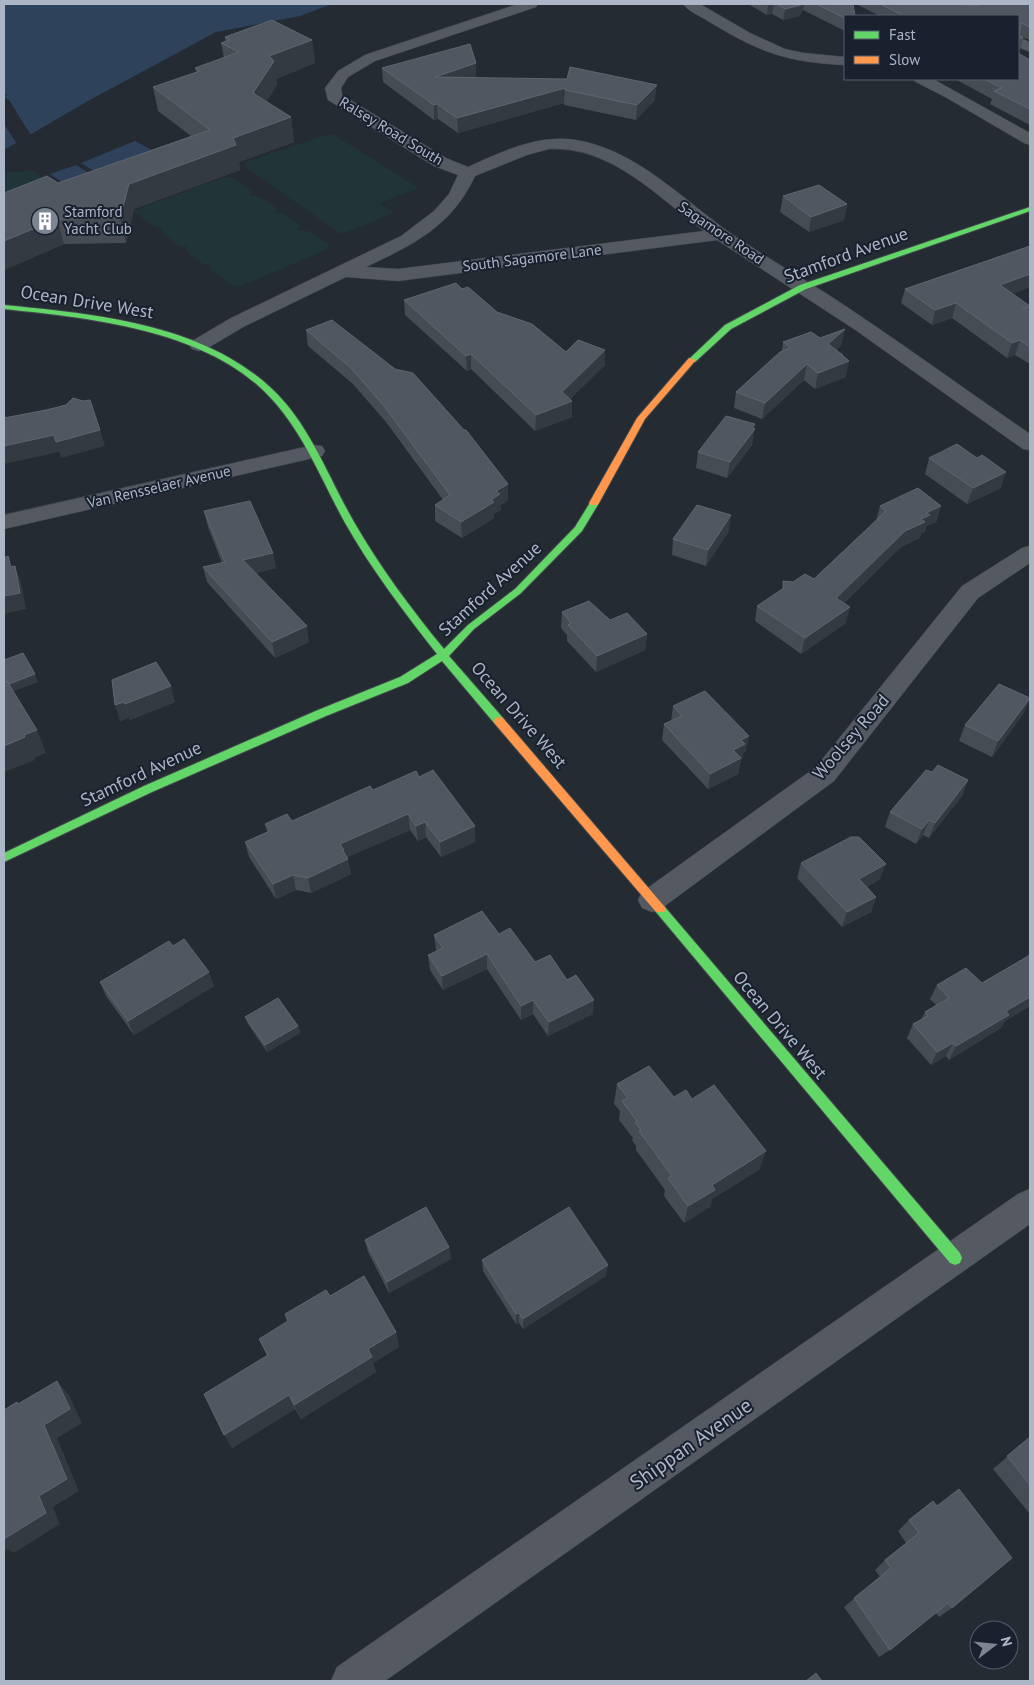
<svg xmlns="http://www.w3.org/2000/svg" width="1034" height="1685" font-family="'PT Sans',sans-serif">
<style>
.green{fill:#213538}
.water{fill:#2e425b}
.pier{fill:#242b32}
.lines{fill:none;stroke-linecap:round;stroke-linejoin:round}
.street-casing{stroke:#42474d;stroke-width:1}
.fast-casing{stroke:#42474d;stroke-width:2}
.slow-casing{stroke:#42474d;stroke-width:2}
.street{fill:#545962;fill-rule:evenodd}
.fast{fill:#63d668;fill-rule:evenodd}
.slow{fill:#ff974d;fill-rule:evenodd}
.wall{fill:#464c54}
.shaded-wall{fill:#343a41}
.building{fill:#515760;stroke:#5f6670}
.labels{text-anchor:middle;stroke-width:4;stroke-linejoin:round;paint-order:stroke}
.far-street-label{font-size:15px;fill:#acb6c6;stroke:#18212d}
.far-poi-label{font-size:15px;fill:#acb6c6;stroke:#18212d;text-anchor:start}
.street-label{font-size:18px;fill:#acb6c6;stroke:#18212d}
.near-street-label{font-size:21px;fill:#acb6c6;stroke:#18212d}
</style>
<rect width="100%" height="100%" fill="#242b32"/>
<path class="green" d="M326 135H334L419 188 380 203 394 213 341 234 244 166 246 162Z
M33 170 40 176 81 192 4 220V173Z
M222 178H233L252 192 250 196H259L276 208 275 213H283L300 225 299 230 308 231 329 245 326 250 241 286 231 285 210 269 211 265 203 264 186 251 187 246H179L162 232 163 228 155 227 133 211Z"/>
<path class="water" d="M4 4H332L300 16 216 32 88 101 4 150Z
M135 141 159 154 104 177 81 163Z
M76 165 98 179 72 189 50 174Z"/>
<path class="pier" d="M4 94 7 95 4 97 9 100 32 137 22 143 17 144 4 124Z"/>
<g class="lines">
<g class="street-casing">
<path id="street" d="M518 4H538L536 7 375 61 348 77 341 88 342 95 446 158 468 167C501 152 538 134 576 140 638 150 686 203 736 237 769 259 804 279 838 301 903 344 966 390 1030 434V450L1023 449 854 329 717 240 398 281 346 277 245 326 206 349 199 351 192 349 189 345 192 341 231 318 401 236 434 211 449 194 458 175 434 166 328 100 325 88 338 71 365 55ZM549 149C612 146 657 197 704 231L398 269 366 267C414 244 451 227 475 176L527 155Z
M683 4H700L750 33 785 49 804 53 845 57V65C785 62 759 52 708 21 700 16 688 11 683 4Z
M1018 37 1030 42V52L1018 47Z
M913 79H933L1030 133V145L1024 143 947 98 916 82Z
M314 445 322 446 325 451 322 456 4 529V515Z
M1030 546V563L978 598 834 781 662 908 652 912 642 908 638 900 642 892 816 767 962 586 1022 548Z
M1030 1189V1224L385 1681H331L337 1667 1018 1194Z"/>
</g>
<g class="fast-casing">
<path id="fast" d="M1030 207V211L806 289 731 329 695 362 688 360 725 325 800 285Z
M4 305C94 314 201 323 271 388 310 424 328 477 354 522 380 567 411 609 444 649L468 625 515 589 575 527 591 501H597L599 503 582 531 521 593 474 629 449 656 503 718 504 721 503 724H495L442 661 408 683 326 716 152 792 4 862V853L144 786 318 710 400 677 437 654C404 612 371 569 344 521 320 477 302 429 266 393 202 329 89 318 4 309Z
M660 904 664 906 960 1253 962 1258 960 1263 955 1265 950 1263 656 912 654 909 656 906Z"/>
</g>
<g class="slow-casing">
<path id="slow" d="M689 358 696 360 645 419 599 503 597 505H591L589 503 637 418Z
M499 717 503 718 664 906 666 909 664 912H656L495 724 494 721 495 718Z"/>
</g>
<use href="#street" class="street"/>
<use href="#fast" class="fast"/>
<use href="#slow" class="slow"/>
</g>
<path class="wall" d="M748 4H853L845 16V31L803 10 799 16 783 20 772 14 767 15Z
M856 4H958L965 5 961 4H1030V40L1021 37 1023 38 1020 50H1018V16H880Z
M225 37 312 40 315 63 276 79 277 85 266 102 291 117 294 142 239 162 240 170 134 209 126 243 64 244 4 270 58 183 191 136 158 111 153 87 196 72 195 68 224 58 221 43 225 42Z
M1030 60V125L990 104 992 99 955 79H1018Z
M476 63V77L655 100 636 120 564 105V103L458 133 438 119 434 120 383 82 382 68Z
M783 196 847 204 844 220 809 232 780 212Z
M1030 246V287L1012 294 1030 306V364L1015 355 1007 358 952 318 932 325 901 303 905 289Z
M462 289 497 312 566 352 605 365 570 399 572 417 535 431 471 369 467 371 405 315 404 300Z
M845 329 841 345 836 350 843 355 846 377 815 389 804 380 762 419 734 408 736 392 782 351 783 342 820 338Z
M306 330 508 484V500L501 505V510L494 514V518L462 538 435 521V505L443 500 386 422 353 384 308 346Z
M754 429 752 445 727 478 696 468 698 452Z
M929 458H977L1001 488 967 504 925 474Z
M880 506H941L936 522 926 526 925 532 921 533 920 538 901 547 844 603 846 623 801 654 755 621 757 606 782 589 783 581 793 582 814 579 876 521Z
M204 511 273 553 276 568 256 573 309 642 275 658 207 582 203 567 222 563 208 527Z
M729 531 706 566 672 555 673 539Z
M562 612 610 620 647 634 645 650 596 672 567 641V635L561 628Z
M112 680 175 702 130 720 129 717 120 721Z
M1030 698 1023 714 992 757 959 741 965 725Z
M673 706 746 751 743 753 742 760H741L738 774 708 789 662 740 664 724 671 721Z
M932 772 968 780 962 796 929 838 923 835 916 844 885 827 890 812Z
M419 777 475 826V842L441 857 426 837 418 841 410 830 347 857 351 874 311 893 296 890 276 899 249 857 245 842 267 832 265 824 292 821 373 790Z
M801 863 880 879 867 887 876 897 871 912 842 927 797 878Z
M499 934 535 962 567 980 593 1014 548 1036 533 1014 521 1020 487 969 443 990 430 970 428 955 437 951 436 950 434 935Z
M173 946 214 986 134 1035 106 996 100 982Z
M1030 952V1006L1005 1021 1001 1028 949 1060 946 1056 931 1065 907 1038 913 1024 921 1020 925 1012 936 1005 930 999 937 985 982 983 1028 956Z
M245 1017 298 1026 300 1033 267 1052 248 1024Z
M617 1084 674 1097 692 1099 760 1169 712 1199 710 1207 684 1223 664 1196 665 1190 636 1150V1146L632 1140 633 1138 619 1120 620 1111 614 1104Z
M365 1240 449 1247 451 1259 389 1293 368 1252Z
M482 1260 606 1276 523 1329 519 1323 516 1324 483 1271Z
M330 1296 396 1332 399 1347 373 1363 376 1372 301 1419 295 1409 232 1448 267 1356 259 1339 288 1322 285 1314Z
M1030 1437V1514L993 1469Z
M933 1501 952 1608 939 1617 936 1613 890 1650 879 1657 844 1607 880 1577 875 1570 885 1560 906 1543 898 1531 909 1520Z"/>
<path class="shaded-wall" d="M768 4H774L772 14 767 15Z
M802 4H804L803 10 799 16 783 20 785 9Z
M312 40 315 63 276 79 277 85 257 117 253 93 269 56Z
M476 63V77H435Z
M657 85 655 100 636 120 637 105Z
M565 88 564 103 458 133 457 118Z
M437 104 438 119 434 120V105Z
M291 117 294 142 239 162 240 170 134 209 126 243 120 218 129 184 233 138Z
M847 204 844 220 809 232 811 217Z
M57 219 64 244 4 270V241Z
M1030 274V287L995 300 1000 285Z
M956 303 952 318 932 325 935 310Z
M845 329 841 345 825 360 828 344Z
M1020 340 1015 355 1007 358 1012 343Z
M605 350V365L564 405 572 401V417L535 431 536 415 562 392Z
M471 354V369L467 371 466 356Z
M842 355H843L841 364 849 361 846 377 815 389 818 373Z
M807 364 804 380 762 419 765 403Z
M755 424 752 445 727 478 730 462Z
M100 430 105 446 61 458 56 442Z
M54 435 59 452 4 464V446Z
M1006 472 1001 488 967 504 973 488Z
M508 484V500L501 505V510L494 514V518L462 538 461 522 491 500 496 491Z
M941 506 936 522 926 526 925 532 921 533 920 538 901 547 832 614 836 598 905 531 921 519 926 513Z
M731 515 729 531 706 566 708 550Z
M273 553 276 568 246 576 243 560Z
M15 566 21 582 26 609 4 614V596Z
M850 607 846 623 801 654 805 638Z
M307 626 309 642 275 658 272 642Z
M647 634 645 650 596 672 597 656Z
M35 674 38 682 4 695V686Z
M171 686 175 702 130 720 125 704Z
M1030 698 1023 714 992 757 998 741Z
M124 702 129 717 120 721 115 705Z
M37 730 46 753 34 758 35 760 4 772V746L24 735Z
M749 736 746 751 743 753 742 760H741L738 774 708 789 710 774 741 740Z
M968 780 962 796 929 838 935 823Z
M408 814 410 830 346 858 348 859 351 874 311 893 308 878 340 844Z
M929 820 923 835 916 844 922 829Z
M425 822 426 837 418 841 416 826Z
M475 826V842L441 857 440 842Z
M886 864 880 879 854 894 859 879Z
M293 875 296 890 276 899 273 884Z
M876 897 871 912 842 927 847 912Z
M487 954V969L443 990 442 976Z
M209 972 214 986 134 1035 128 1021Z
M1030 997V1006L1005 1021 1001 1028 949 1060 956 1046 1006 1011Z
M533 1000V1014L521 1020V1006Z
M594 1000 593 1014 548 1036 549 1022Z
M298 1026 300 1033 267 1052 265 1045Z
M953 1043 946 1056 931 1065 937 1052Z
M766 1151 760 1169 712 1199 710 1207 684 1223 688 1206 712 1185Z
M449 1247 451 1259 389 1293 387 1282Z
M608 1265 606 1276 523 1329V1319Z
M519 1313V1323L516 1324V1314Z
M396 1332 399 1347 373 1363 376 1372 301 1419 294 1405 368 1349Z
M57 1381 69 1395 82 1423 57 1438 79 1491 53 1507 60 1524 14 1553 8 1549 4 1551V1539L39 1496 44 1425Z
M289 1395 295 1409 232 1448 224 1435Z"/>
<path class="building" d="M777 4H802L801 5 785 9Z
M816 4H853L855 16H845V18Z
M880 4H958L976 6 983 4H982H1030V27L1021 23 1019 35 1023 38H1018V16H904Z
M272 20 312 40 269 56 274 61 253 93 291 117 233 138 236 145 129 184 120 218 57 219 4 241V193L47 176 58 183 210 130 153 87 200 71 195 68 239 52 221 43 230 40 225 37Z
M470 44 476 63 435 77 567 79 570 67 657 85 637 105 565 90V88L457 118 437 104 434 105 382 68Z
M1018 53 1030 60V109L994 91 1002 88 984 79H1018Z
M819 185 847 204 811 217 783 196Z
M1030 246V274L1000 285 1030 306V308H1023L1030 313V347L1020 340 1012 343 956 303 935 310 905 289Z
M456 283 462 289 468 287 497 312 532 324 566 352 578 340 605 350 562 392 572 401 536 415 471 354 466 356 404 300Z
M332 320 395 369 413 373 464 430H466L508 484 496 491 500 494 491 500 494 502 461 522 435 505 450 495 384 406 351 368 306 330Z
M845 329 828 344 843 355H842L849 361 818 373 807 364 765 403 736 392 780 352 791 348 783 342 811 332 820 338Z
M73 398 83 401 90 400 100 430 56 442 54 435 4 446V418L46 410 66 405Z
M726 416 755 424 752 428 755 429 730 462 698 452Z
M957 444 977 458 982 455 1006 472 973 488 929 458Z
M918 488 941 506 926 513 930 515 921 519 925 522 905 531 836 598 850 607 805 638 757 606 784 588 783 581 793 582 805 574 814 579 886 511 880 506Z
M250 501 273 553 243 560 307 626 272 642 203 567 225 562 204 511Z
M697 505 731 515 708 550 673 539Z
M8 556 11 567 15 566 20 593 4 596V558Z
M589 601 610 620 627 613 647 634 597 656 568 625 571 623 562 612Z
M23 653 35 674 9 684 7 681 4 682V660Z
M156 662 171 686 125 704 124 702 115 705 112 680Z
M7 681 37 730 24 735 25 737 4 746V682Z
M999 684 1030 698 998 741 965 725Z
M705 691 749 736 741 740 745 744 733 750 741 758 710 774 664 724 682 716 673 706Z
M938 765 968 780 935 823 929 820 922 829 890 812 926 770 932 772Z
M433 770 475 826 440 842 425 822 416 826 408 814 340 844 344 850 343 851 348 859 308 878 293 875 273 884 245 842 270 831 265 824 287 814 292 821 370 786 373 790 416 771 419 777Z
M851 837H859L886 864 859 879 876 897 847 912 801 863Z
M482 911 499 934 510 928 535 962 550 955 567 980 576 975 594 1000 549 1022 533 1000 521 1006 487 954 442 976 428 955 443 948 434 935Z
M184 939 209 972 128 1021 100 982 169 941 173 946Z
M1030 955V997L1006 1011 1009 1015 956 1046 953 1043 937 1052 913 1024 928 1016 925 1012 949 998 937 985 966 968 982 983Z
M278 998 298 1026 265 1045 245 1017Z
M649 1066 674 1097 686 1090 692 1099 714 1085 766 1151 712 1185 715 1190 688 1206 668 1178 672 1176 639 1131 641 1130 635 1122 637 1121 622 1101 628 1098 617 1084Z
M426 1207 449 1247 387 1282 365 1240Z
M569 1207 608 1265 523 1319 519 1313 516 1314 482 1260Z
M364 1276 396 1332 368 1349 372 1357 294 1405 289 1395 224 1435 204 1394 268 1355 259 1339 288 1321 285 1314 326 1290 330 1296Z
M57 1381 70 1409 44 1425 67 1479 39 1496 46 1513 4 1539V1410L17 1402 18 1404Z
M1030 1437V1485L1007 1456Z
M959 1489 1012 1558 952 1608 948 1603 890 1650 854 1598 891 1568 885 1560 919 1533 909 1520 933 1501 937 1506Z
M816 1673 822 1681H806Z"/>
<defs>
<g id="building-disc" transform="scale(1.4375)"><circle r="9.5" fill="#7c8592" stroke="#18212d"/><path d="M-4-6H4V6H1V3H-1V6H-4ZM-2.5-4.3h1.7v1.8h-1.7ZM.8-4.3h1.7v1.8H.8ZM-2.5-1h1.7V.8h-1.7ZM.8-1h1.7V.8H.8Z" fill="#fff"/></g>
</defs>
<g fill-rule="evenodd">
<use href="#building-disc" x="45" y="221"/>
</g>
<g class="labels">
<g class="far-street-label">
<text transform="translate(391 131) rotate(31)" y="5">Ralsey Road South</text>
<text transform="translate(721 233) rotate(34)" y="5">Sagamore Road</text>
<text transform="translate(532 258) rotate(-7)" y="5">South Sagamore Lane</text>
<text transform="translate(159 487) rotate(-13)" y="5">Van Rensselaer Avenue</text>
</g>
<g class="far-poi-label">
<text x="64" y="217">Stamford<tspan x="64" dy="17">Yacht Club</tspan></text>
</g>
<g class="street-label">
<text transform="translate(846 255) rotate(-20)" y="6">Stamford Avenue</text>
<text transform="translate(87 302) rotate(9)" y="6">Ocean Drive West</text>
<text transform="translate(490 589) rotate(-42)" y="6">Stamford Avenue</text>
<text transform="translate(519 715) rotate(49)" y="6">Ocean Drive West</text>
<text transform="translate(851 737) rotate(-49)" y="6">Woolsey Road</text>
<text transform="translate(141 774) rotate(-25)" y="6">Stamford Avenue</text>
<text transform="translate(780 1025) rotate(50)" y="6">Ocean Drive West</text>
</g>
<g class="near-street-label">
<text transform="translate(691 1444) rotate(-35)" y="7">Shippan Avenue</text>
</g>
</g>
<rect width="1034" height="1685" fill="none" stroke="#acb6c6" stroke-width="10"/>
<rect x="844" y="15" width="175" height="65" fill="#18212d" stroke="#535d6a"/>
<rect x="854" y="31" width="25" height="8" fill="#63d668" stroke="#535d6a"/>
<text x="889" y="40" font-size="15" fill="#acb6c6">Fast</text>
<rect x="854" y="56" width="25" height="8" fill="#ff974d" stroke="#535d6a"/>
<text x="889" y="65" font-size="15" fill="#acb6c6">Slow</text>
<g transform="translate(994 1645) rotate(74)"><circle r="24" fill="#18212d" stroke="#535d6a"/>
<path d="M0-4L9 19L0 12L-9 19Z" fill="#7c8592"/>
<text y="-8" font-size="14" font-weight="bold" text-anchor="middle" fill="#acb6c6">N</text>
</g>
</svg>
